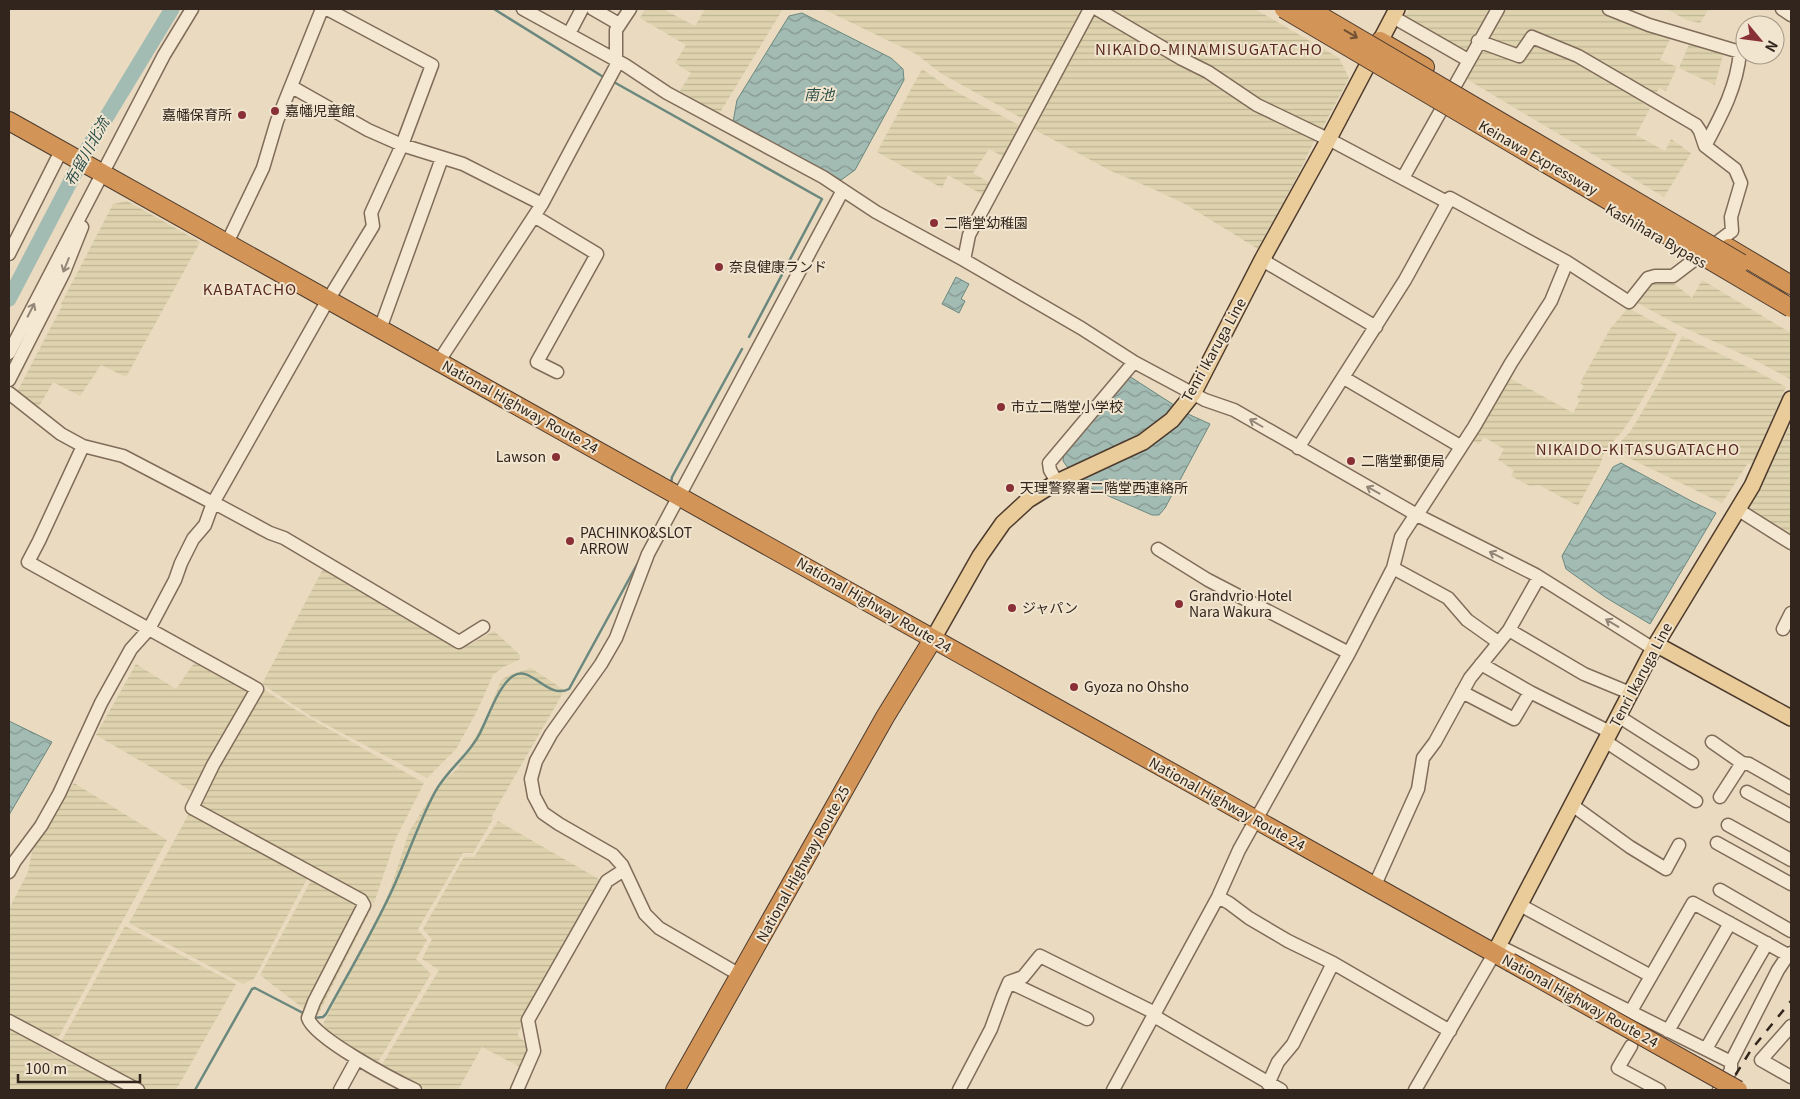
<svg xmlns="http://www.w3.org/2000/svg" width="1800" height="1099" font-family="Georgia,'Noto Sans JP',serif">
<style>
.farmland{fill:url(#farmland-rules)}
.water{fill:url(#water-waves);stroke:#6b887f}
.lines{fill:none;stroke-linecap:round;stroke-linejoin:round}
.stream{stroke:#6b887f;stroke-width:2.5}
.river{stroke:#a2bbb3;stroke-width:15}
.minor-casing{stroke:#806c5a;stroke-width:15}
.major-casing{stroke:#4e3b2e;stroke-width:18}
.highway-casing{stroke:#4e3b2e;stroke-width:20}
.minor{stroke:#f5e8d2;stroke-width:12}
.major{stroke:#eacc9a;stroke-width:15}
.highway{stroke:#d29457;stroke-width:18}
.rail{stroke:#31251d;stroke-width:2.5;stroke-dasharray:9 9;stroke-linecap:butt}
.highway-bridge-casing{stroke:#4e3b2e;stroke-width:20;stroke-linecap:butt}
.highway-bridge{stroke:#d29457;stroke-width:18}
.oneway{stroke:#715134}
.oneway2{stroke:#938678}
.poi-dot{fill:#892f36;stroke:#f1e5cf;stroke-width:2}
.labels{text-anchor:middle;stroke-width:4;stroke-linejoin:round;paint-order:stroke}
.poi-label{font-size:14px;fill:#31251d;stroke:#f1e5cf;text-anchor:start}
.street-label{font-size:14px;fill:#31251d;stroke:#f1e5cf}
.neighbourhood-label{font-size:15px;letter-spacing:1px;fill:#5a2920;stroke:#f1e5cf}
.water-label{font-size:15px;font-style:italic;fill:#2d504b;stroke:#f1e5cf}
</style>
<defs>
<pattern id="farmland-rules" width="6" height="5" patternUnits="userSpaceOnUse" patternTransform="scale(1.25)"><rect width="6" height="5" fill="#ded3ae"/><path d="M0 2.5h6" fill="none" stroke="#bfb595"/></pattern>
<pattern id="water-waves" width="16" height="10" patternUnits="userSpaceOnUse" patternTransform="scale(1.25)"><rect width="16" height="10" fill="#a2bbb3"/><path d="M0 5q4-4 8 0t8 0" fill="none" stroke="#859891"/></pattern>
</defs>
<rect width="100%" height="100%" fill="#e9dac0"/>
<path class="farmland" d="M645 9H663L695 26 705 9H783L719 114 680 91 691 73 675 63 686 45 640 18Z
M823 9H1085L1025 120 942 74 916 54Z
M1104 9H1255L1339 58 1349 78 1322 129 1278 112Z
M1409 9H1494L1468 54 1403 19Z
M1500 9H1602L1671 37 1660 60 1677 67 1666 91 1659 88 1651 102 1533 32 1520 49 1514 50 1484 37Z
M1666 9H1709L1700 23 1687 20Z
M1094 10 1316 137 1299 173 1258 249 1185 204 1151 188 1111 171 1037 131 1032 127Z
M1691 40 1724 51 1715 85 1679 68Z
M1540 44 1599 74 1650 108 1636 135 1665 151 1671 139 1691 153 1664 197 1465 78 1481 48 1485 47 1522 62 1534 45Z
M922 69 949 88 1021 126H1020L1004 157 989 149 973 173 990 183 983 195 948 175 942 188 877 152Z
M127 201 200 242 126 377 101 365 80 396 53 382 37 410 16 394 62 306 61 304 113 204Z
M1656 279 1672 282 1692 298 1702 280 1791 333 1790 379 1755 360 1678 325 1634 301Z
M1628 308 1677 334 1664 362 1632 417 1621 433 1605 450 1600 465 1578 506 1539 485 1530 486 1511 476 1514 470 1498 460 1504 449 1484 437 1479 444 1468 438 1508 377 1573 413 1580 400 1577 397 1584 386 1580 383 1610 329Z
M1682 336 1756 371 1786 387 1753 463 1752 464 1748 463 1722 503 1629 458 1627 457 1628 454 1614 448 1630 432 1638 419 1661 379Z
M1791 424V538L1745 511Z
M323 569 463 645H469L494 631 521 656 519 660 503 667 493 675 477 711 456 749 427 778 312 717 262 684Z
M197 659 254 691 197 794 96 735 136 664 176 689Z
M531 668 567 692 563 693 501 800 492 816 493 819 473 853H463L419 927 418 930 427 940 416 959 431 974 378 1062 321 1032V1028L378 919 391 887 409 832 436 788 457 769 485 720 501 680 509 675Z
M263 689 299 712 424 783 396 838 374 903 197 807 260 690Z
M74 783 167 840 53 1047 9 1021V909L28 872 32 851Z
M192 808 310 873 254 979 243 984 129 923Z
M498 821 604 882 518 1033V1036L536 1051 526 1070 482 1047 458 1090H427L381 1066 439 970 422 959 432 939 423 929 464 857H474Z
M314 875 372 907 318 1015 313 1016 260 975Z
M125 926 236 984 176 1090H137L57 1049Z
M9 1028 53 1054 126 1090H9Z"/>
<path class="water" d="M802 13 891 58 903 69 904 80 855 170 841 180 733 122 737 100 789 16Z
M956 277 969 284 961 299 965 301 959 313 942 304Z
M1129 376 1188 414 1210 424 1165 508 1159 515H1152L1079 483 1063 461 1064 453Z
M1621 463 1693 502 1716 513 1650 624 1605 597 1566 569 1562 556 1613 467Z
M9 721 52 742 9 815Z"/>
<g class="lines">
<path class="stream" d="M494 9 605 78
M612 81 822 199 749 337
M671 483 672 477 742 349
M314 1018 323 1017 326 1014C349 972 374 930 394 886 408 855 419 822 435 792 447 770 468 756 479 735 488 718 498 686 513 676 531 664 547 700 569 689L640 559
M195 1090 252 989 255 988 305 1014"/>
<path class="river" d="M9 299 89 146 172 9"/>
<g class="minor-casing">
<path id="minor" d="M523 9 625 65 667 93 823 177 876 212 964 260 1081 328 1134 362 1205 400 1234 410 1417 515 1536 575 1649 646H1655
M593 9 619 24
M1097 9 1182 59 1208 72 1257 105 1334 142 1447 202
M1609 9 1649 25 1740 52C1737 87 1721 116 1705 146
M1782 9 1791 15
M1393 17 1468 60
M572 28 582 9
M292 87 368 130 402 145 463 164 542 204
M1403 178 1498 9
M534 216 597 254 537 362 557 372
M227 243 263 168 277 121 322 9
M9 254 62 149
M1263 258 1269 264 1376 327
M964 260 969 235 1090 9
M380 329 442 158
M9 353 164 55 192 9
M439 361 542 204 574 144 616 66V30L630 9
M1344 378 1460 446
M9 380 64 272 82 227
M9 393 61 434 83 446 123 456 213 503
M83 446 39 541 28 562 257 689 213 765 192 808 361 900 364 905 314 1002 308 1018C314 1038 394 1080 415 1090
M1298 448 1405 280 1450 198 1567 262 1629 302 1648 278 1655 276H1673L1732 231 1731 217 1741 183 1735 169 1705 146 1700 131 1696 125 1578 56 1532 37 1519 56 1478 41
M1057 482 1050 470 1049 463 1134 362
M213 506H220L270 533 284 538 459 642 483 627
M1737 509 1791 543
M1417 515 1474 427 1511 363 1551 301 1567 262
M1158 549 1208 580 1349 653
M1393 568 1448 598 1467 620 1498 642
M1783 629 1791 613
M1509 630 1584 674 1630 693
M1481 664 1530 692 1610 732
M1462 692 1514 719 1530 692
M1618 716 1692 763
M1605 741 1696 801
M1712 742 1742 763 1749 764 1791 788
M1747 792 1791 816
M1720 797 1742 763
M1572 805 1630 847 1666 869 1679 845
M1728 825 1791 860
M1717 843 1791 884
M9 872 15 861 41 826 59 794 101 703 131 649 149 629 175 580 181 563 193 539 205 525 213 503 325 305 373 226 371 213 402 145 432 65 327 9
M1374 887 1418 789 1423 758 1435 742 1470 678 1509 630 1539 577
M1720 890 1791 931
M1218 897 1229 903 1249 918 1288 941 1333 963 1450 1031
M1520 905 1651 976
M1499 946 1731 1062
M740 975 659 928 645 914 622 865 613 855 559 824 543 813 534 796 531 779 536 761 551 734 601 664 616 638 648 554 843 190
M1009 982 1087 1019
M1631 1011 1693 903 1788 955
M1154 1016 1281 1090
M9 1021 138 1090
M1791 1026 1761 1060 1791 1077
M1668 1031 1730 923
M1631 1046 1618 1068 1659 1090
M1706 1049 1767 943
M1268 1084 1278 1062 1293 1044 1333 963
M340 1090 357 1059
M517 1090 534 1051 528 1020 607 881 624 870
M959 1090 991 1029 1003 996 1009 982 1023 977 1040 956 1155 1013
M1113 1090 1218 897 1239 850 1349 653 1393 568 1401 537 1416 514
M1415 1090 1494 954
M1719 1090 1731 1070V1062L1778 970 1788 955 1791 953"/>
</g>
<g class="major-casing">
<path id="major" d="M933 639 980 556 1003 523 1028 500 1057 482 1143 442 1172 420 1193 394 1263 258 1325 146 1397 9
M1655 646 1661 647 1791 718
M1494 954 1655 646 1752 486 1791 399"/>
</g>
<g class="highway-casing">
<path id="highway" d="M1380 41 1425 67
M9 121 1510 962
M1729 248 1791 285
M675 1090 885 717 933 639"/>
</g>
<use href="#minor" class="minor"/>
<use href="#major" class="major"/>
<use href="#highway" class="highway"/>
<path class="rail" d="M1726 1090 1751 1050 1791 1001"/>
<g class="highway-bridge-casing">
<path id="highway-bridge" d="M1284 9 1791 308
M1309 9 1741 263
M1510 962 1738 1090"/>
</g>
<use href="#highway-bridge" class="highway-bridge"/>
</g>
<defs><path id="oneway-shaft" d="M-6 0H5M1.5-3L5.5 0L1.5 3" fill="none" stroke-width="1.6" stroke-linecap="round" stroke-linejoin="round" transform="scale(1.25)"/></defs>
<use class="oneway" href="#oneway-shaft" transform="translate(1351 34) rotate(31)"/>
<g class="oneway2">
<use href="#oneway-shaft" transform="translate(66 265) rotate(112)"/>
<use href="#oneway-shaft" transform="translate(31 310) rotate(-63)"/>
<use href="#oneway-shaft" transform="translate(1256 423) rotate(-150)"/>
<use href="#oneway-shaft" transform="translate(1373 490) rotate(-151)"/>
<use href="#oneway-shaft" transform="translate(1496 555) rotate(-153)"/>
<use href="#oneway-shaft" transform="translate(1612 623) rotate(-149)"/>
</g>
<g class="poi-dot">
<circle cx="275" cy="111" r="5"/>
<circle cx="242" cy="115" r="5"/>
<circle cx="934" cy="223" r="5"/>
<circle cx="719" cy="267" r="5"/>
<circle cx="1001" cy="407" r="5"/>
<circle cx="556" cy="457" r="5"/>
<circle cx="1351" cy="461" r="5"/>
<circle cx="1010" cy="488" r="5"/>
<circle cx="570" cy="541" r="5"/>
<circle cx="1179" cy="604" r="5"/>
<circle cx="1012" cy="608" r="5"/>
<circle cx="1074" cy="687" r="5"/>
</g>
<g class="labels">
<g class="poi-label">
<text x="285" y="116">嘉幡児童館</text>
<text x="232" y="120" text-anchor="end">嘉幡保育所</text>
<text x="944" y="228">二階堂幼稚園</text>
<text x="729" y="272">奈良健康ランド</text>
<text x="1011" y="412">市立二階堂小学校</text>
<text x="546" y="462" text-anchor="end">Lawson</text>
<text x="1361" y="466">二階堂郵便局</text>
<text x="1020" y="493">天理警察署二階堂西連絡所</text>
<text x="580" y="538">PACHINKO&amp;SLOT<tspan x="580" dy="16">ARROW</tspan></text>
<text x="1189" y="601">Grandvrio Hotel<tspan x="1189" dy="16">Nara Wakura</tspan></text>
<text x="1022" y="613">ジャパン</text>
<text x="1084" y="692">Gyoza no Ohsho</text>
</g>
<g class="street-label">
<text transform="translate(1538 158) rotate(30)" y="5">Keinawa Expressway</text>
<text transform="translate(1656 236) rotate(30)" y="5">Kashihara Bypass</text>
<text transform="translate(1214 350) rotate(-61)" y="5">Tenri Ikaruga Line</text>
<text transform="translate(520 407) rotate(29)" y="5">National Highway Route 24</text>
<text transform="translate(874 605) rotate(30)" y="5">National Highway Route 24</text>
<text transform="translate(1641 675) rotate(-62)" y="5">Tenri Ikaruga Line</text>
<text transform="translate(1227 804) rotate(29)" y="5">National Highway Route 24</text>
<text transform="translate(803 864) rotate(-61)" y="5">National Highway Route 25</text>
<text transform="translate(1580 1001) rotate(29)" y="5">National Highway Route 24</text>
</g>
<g class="neighbourhood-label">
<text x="1209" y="55">NIKAIDO-MINAMISUGATACHO</text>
<text x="250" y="295">KABATACHO</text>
<text x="1638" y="455">NIKAIDO-KITASUGATACHO</text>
</g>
<g class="water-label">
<text x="819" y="100">南池</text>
<text transform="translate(87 152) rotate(-61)" y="5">布留川北流</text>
</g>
</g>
<rect width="1800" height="1099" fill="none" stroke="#31251d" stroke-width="20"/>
<g transform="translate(1760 40) rotate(119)"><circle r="24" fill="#f1e5cf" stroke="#a49888"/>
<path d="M0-4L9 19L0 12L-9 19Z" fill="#892f36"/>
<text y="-8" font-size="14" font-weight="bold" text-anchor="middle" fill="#31251d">N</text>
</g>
<path d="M18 1074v8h122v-8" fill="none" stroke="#31251d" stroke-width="2.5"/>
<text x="25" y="1074" font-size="15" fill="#31251d" stroke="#f1e5cf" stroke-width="4" paint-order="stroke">100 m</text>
</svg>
